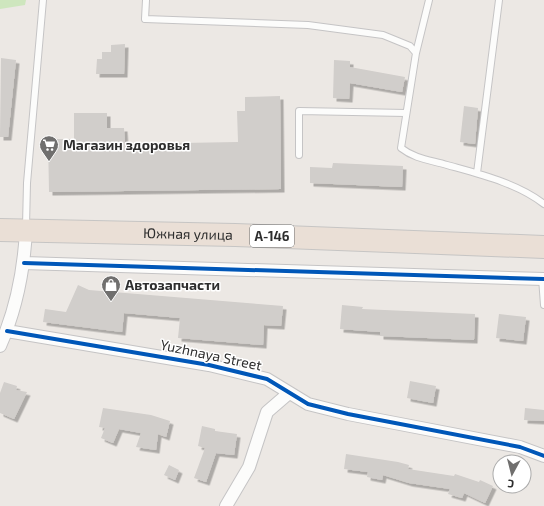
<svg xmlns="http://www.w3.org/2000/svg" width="544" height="506" font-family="'Exo 2',sans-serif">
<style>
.green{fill:#cee6be}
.building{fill:#d1cecb;filter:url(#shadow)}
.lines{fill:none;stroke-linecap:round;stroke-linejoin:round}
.lane-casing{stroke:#c5c4c5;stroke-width:8}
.street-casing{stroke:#c5c4c5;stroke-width:14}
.highway-casing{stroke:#c6c5c4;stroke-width:24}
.lane{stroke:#fcfcfb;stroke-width:6}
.street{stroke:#fcfcfb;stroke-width:12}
.highway{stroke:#eadfd6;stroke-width:22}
.cycleway-casing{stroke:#fff;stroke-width:6}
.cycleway{stroke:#0057b8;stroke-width:4}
.labels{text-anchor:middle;stroke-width:3;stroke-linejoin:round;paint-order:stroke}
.shield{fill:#fff;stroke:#6d6d6d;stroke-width:1}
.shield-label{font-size:13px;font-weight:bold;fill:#2e2e2e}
.poi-label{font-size:14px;font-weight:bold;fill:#2e2e2e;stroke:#fff;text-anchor:start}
.street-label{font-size:14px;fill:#2e2e2e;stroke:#fff}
</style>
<defs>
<filter id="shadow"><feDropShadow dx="3.5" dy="3.5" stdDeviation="0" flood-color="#0004"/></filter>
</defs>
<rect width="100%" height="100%" fill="#ece8e4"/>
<path class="green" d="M0 0H26L25 5 0 9Z"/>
<path class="building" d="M125 44 124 74H96L97 59H102V52H111V45Z
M1 58 16 60 8 137H0Z
M334 60 350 61V67L405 77 402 92 350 83 349 99 333 98Z
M280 96 281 189 49 192 48 139H74V113H107V128H124L125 144 238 142 237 111H245V97Z
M464 106 478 108 475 144 460 142Z
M333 163 403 166 402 187 310 183V167L332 168Z
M78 285 89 290 283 306 281 326 264 325 263 345 178 338 180 318 124 313 122 332 43 322 45 309 66 312Z
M342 305 363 307 362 309 475 314 474 340 380 336V332L340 329Z
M499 314 526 317 523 341 496 338Z
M410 381 436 386 433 403 407 398Z
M4 382 17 386 16 390 27 392 14 419 0 413V393Z
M103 408 151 415 170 421 166 437 158 434 156 450 136 447 141 433 119 429 113 443 101 438 105 428 99 427Z
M525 408 544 410V421L524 420Z
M202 426 215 429V431L237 434 234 455 216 453 206 482 194 478 205 448 198 446Z
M346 454 398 462 409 465 408 469 454 476 455 474 479 482 480 480 493 486 485 503 464 493 462 498 448 494 450 489 409 483 383 475 382 480 367 477 368 472 344 469Z
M169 465 179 470 175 480 164 475Z"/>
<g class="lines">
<g class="lane-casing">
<path id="lane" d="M146 0 145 19 308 25 383 35 410 46 416 53 401 148C415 159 430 160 447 165 479 174 517 183 544 204
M416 53 429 0
M299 155V111L406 113
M477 173 499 0
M26 226 27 183 43 0
M542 278 544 305"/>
</g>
<g class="street-casing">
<path id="street" d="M24 263 544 279
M7 331 209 365 267 379 308 404 348 414 520 447 544 456
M0 346C16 310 24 269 26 230
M226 506 249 467 267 412 289 393"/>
</g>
<g class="highway-casing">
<g id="highway">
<path id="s1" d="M0 230 235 235 544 247"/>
</g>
</g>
<use href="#lane" class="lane"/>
<use href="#street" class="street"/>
<use href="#highway" class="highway"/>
<g class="cycleway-casing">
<path id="cycleway" d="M24 263 544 279
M7 331 209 365 267 379 308 404 348 414 520 447 544 456"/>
</g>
<use href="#cycleway" class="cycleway"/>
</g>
<defs>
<g id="supermarket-pin" transform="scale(1)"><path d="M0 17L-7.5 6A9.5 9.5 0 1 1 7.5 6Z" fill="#706f6e" stroke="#fff"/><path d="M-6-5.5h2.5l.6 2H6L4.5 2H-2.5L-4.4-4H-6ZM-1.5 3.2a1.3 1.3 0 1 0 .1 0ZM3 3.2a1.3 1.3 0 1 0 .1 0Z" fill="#fff"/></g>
<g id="shop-pin" transform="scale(1)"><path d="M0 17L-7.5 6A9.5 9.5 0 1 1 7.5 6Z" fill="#706f6e" stroke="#fff"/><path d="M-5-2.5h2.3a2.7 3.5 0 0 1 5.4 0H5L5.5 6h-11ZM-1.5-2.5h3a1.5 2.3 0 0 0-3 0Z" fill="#fff"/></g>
</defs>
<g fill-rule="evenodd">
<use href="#supermarket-pin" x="49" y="145"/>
<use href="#shop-pin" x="111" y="285"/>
</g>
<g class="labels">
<rect class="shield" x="250" y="225" width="44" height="22" rx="3"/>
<g class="shield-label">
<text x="272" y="241">А-146</text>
</g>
<g class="poi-label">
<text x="63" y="150">Магазин здоровья</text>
<text x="125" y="290">Автозапчасти</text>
</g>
<g class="street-label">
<text dy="5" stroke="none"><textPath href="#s1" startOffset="188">Южная улица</textPath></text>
<text transform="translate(211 355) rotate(12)" y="5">Yuzhnaya Street</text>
</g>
</g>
<g transform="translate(512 474) rotate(187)"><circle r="19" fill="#ffffff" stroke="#ababab"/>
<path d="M0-3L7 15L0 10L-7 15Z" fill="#706f6e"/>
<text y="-6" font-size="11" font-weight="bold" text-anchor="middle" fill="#2e2e2e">С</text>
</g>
</svg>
